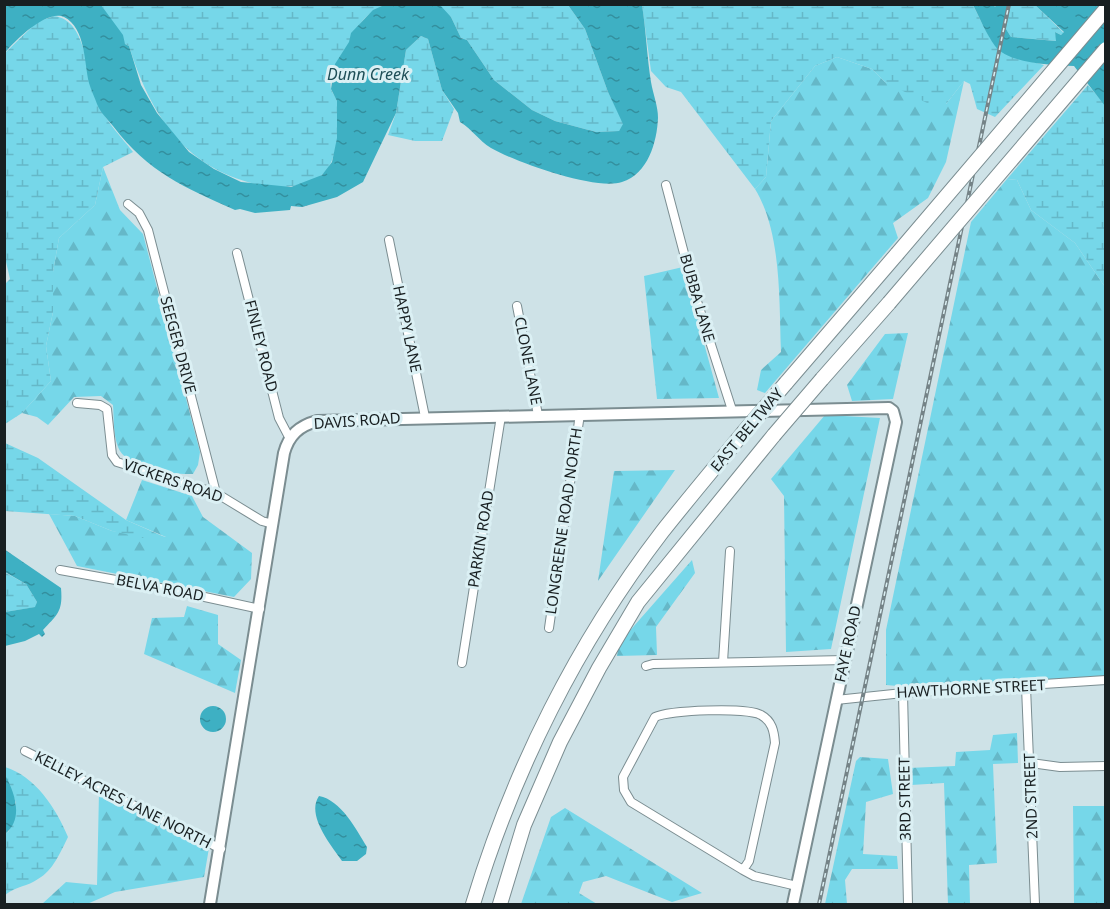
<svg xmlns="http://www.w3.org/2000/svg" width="1110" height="909" font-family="'Noto Sans',sans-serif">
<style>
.forest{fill:url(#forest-firs)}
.wetland{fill:url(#wetland-marsh)}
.water{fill:url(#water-ripples)}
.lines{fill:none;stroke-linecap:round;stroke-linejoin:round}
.street-casing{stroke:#7b8d91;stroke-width:10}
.secondary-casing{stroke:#7b8d91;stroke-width:14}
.highway-casing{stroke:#7b8d91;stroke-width:16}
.street{stroke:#fff;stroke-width:8}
.secondary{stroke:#fff;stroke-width:10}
.highway{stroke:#fff;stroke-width:14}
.rail-casing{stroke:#758387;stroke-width:4}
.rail{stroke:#dbf0f4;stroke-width:1.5;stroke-dasharray:4.5;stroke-linecap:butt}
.highway-bridge-casing{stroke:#7b8d91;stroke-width:16;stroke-linecap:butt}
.highway-bridge{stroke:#fff;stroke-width:14}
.labels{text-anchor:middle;stroke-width:6;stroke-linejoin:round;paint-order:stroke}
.street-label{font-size:15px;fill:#181f21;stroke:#dbf0f4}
.water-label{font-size:16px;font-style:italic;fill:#1e4e57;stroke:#dbf0f4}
</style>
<defs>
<pattern id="forest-firs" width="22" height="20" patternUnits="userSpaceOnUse" patternTransform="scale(1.5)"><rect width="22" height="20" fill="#76d7e9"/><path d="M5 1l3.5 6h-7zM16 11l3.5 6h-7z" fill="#65b8c8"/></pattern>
<pattern id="wetland-marsh" width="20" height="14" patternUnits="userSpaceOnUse" patternTransform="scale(1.5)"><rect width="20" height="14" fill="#76d7e9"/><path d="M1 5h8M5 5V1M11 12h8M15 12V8" fill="none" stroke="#65b8c8"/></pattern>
<pattern id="water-ripples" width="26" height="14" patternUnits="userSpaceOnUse" patternTransform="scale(1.5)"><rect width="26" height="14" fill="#3eb0c3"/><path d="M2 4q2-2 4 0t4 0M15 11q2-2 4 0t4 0" fill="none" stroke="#338f9e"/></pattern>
</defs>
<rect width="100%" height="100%" fill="#cee2e7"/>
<path class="forest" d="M837 57 872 69 885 82 946 104 964 81 946 162 928 198 893 223 898 238 765 393 757 390 761 370 781 352C779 302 782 233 755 189L766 177 771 121 815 66Z
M103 167 120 210 143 234 200 452 198 465 193 474C173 475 125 468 118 447 113 434 114 418 113 405L101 396 74 397 48 425 37 417 22 413 51 381 46 346 53 312V272L59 238 95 205Z
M1007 179 1017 180 1031 210 1075 243 1105 287V676L909 687 886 685V630L971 222Z
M683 267 719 398 657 399 644 276Z
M908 333 893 399 852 401 847 385 885 334Z
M825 415 880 418 831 649 786 652 784 496 771 479Z
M675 470 598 581 614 471Z
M142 480 192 496 203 517 252 553 251 579 234 597 77 566 49 514 75 516 112 531 166 537 126 520Z
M692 560 695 573 656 627 657 655 617 656 619 643Z
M187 606 218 615V644L241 660 235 693 144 654 152 618 184 617Z
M1017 733 1018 763 993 764 997 863 969 865 970 904H948L944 783 911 785 908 768 955 766 956 752 990 750 993 735Z
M860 757 888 759 893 794 866 802 863 854 897 856 898 869H852L845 880 847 904H825L856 761Z
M99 792 209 848 204 877 115 892 87 904H42L66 882 97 885Z
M1073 806H1105V904H1074Z
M565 808 702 893 672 902 606 876 583 882 579 893 597 904H521L551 817Z"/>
<path class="wetland" d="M101 5H384C364 15 358 25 349 43 341 58 328 70 331 89 332 93 336 97 337 101 341 119 338 162 323 174 308 186 284 189 266 186 188 173 151 117 129 46L125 44Z
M436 5H568L585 29 608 92 624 124 619 131 596 132 555 121 532 110 494 80 467 40 461 38 451 17Z
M642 5H973C997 52 991 51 1044 65L995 117 977 109 970 84 964 81 946 104 931 105 885 82 872 69 837 57 815 66 771 121 766 177 755 189 681 92 666 87 651 71Z
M1011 5H1035L1064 33 1061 35 1055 32 1057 41 1011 37 1006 29Z
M54 16C89 20 86 81 99 106 107 122 121 137 133 152L103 167 95 205 59 238 53 272V312L46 346 51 381 22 413 5 424 4 285 10 279 4 253 5 53 37 22Z
M421 36 428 39 442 90 454 109 442 141H415L388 135 396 113 406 50Z
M1088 85 1106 106 1105 287 1075 243 1031 210 1017 180 1007 179Z
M5 443 38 458 126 520 167 538 166 543 112 531 75 516 5 511Z
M4 572 26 584 37 602 36 607 5 612Z
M5 767C35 776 56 808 68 837 61 851 53 871 38 879 27 887 18 885 5 895V834L9 831 16 803 5 775Z"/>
<path class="water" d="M5 4 101 5 123 35 125 44 129 46 141 85 157 113 189 152 214 169 241 182 291 187 322 175 332 162 337 138V101L331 89 335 64 349 42 351 33 373 10 384 5H440L451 17 461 38 467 40 494 80 532 110 555 121 596 132 619 131 623 124 608 92 585 29 568 5H642C646 30 647 57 651 82 653 94 658 106 658 118 657 142 648 174 622 182 596 191 515 162 491 148 478 140 473 130 460 122L458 113 442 90 428 39 421 36 406 50 396 113 363 182 337 197 302 207 291 206 290 210 255 213 240 209 235 210C184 187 149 173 113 126 108 120 100 112 97 104 95 98 91 90 89 83 84 63 86 28 64 17 47 9 14 41 5 53Z
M973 5H994L995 7 996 5H1011L1006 29 1011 37 1056 41 1055 32 1061 35 1064 32 1035 5H1105V106L1074 66C1052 65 1009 64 995 46 986 34 980 18 973 5Z
M4 549 61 588C63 611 58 614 43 630L45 634 42 637 39 634 25 641 5 646V612L35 607 37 602 26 584 5 572Z
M200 719a13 13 0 1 1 26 0a13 13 0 1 1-26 0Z
M5 775C15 793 24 819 5 834Z
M319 796C341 800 356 829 367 847L366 854 357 861H342C330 844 306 815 319 796Z"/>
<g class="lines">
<g class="street-casing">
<path id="street" d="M666 185 695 295 732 410
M128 204 139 213 148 230 216 493
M389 240 425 417
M237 253 279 418 290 439
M517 306 538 415
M77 403 100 405 107 409 112 455 117 462 216 493 262 521 273 524
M60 570 177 591 260 609
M549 628 580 414
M723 662 730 551
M462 663 501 416
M646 666 653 664 845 660
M1026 687 1035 904
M903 693 908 904
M836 700 903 693 1106 680
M25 751 221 849
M1031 763 1060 767 1106 766
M743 870 749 861 775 743C774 731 772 721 761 715 748 707 669 710 655 717L623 777 624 790 631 802 743 870 754 876 797 886"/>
</g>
<g class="secondary-casing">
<path id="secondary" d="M210 904 284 453C289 435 299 426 317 421L889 408 893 411 896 422 793 904"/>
</g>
<g class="highway-casing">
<path id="highway" d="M822 379 889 303
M786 383 897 254
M473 904C513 771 577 643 662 532 688 499 716 466 743 433
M500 904 524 825 560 742 599 668 638 602 774 435"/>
</g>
<use href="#street" class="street"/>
<use href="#secondary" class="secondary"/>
<use href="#highway" class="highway"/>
<g class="rail-casing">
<path id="rail" d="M819 904 1009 4"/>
</g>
<use href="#rail" class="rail"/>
<g class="highway-bridge-casing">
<path id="highway-bridge" d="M897 254 1106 9
M889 303 1106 49
M743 433 786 383
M774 435 822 379"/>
</g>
<use href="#highway-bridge" class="highway-bridge"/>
</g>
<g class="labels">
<g class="street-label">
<text transform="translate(697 298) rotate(74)" y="5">BUBBA LANE</text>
<text transform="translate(407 329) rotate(78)" y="5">HAPPY LANE</text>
<text transform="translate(178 345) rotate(75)" y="5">SEEGER DRIVE</text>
<text transform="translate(261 346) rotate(76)" y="5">FINLEY ROAD</text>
<text transform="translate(528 361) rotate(79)" y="5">CLONE LANE</text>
<text transform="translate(357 421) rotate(-4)" y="5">DAVIS ROAD</text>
<text transform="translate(747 430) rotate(-50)" y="5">EAST BELTWAY</text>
<text transform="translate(173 481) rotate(19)" y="5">VICKERS ROAD</text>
<text transform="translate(564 521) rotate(-82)" y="5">LONGREENE ROAD NORTH</text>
<text transform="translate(481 539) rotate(-81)" y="5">PARKIN ROAD</text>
<text transform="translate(160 588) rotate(11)" y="5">BELVA ROAD</text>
<text transform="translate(848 644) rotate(-78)" y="5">FAYE ROAD</text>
<text transform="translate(971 689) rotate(-3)" y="5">HAWTHORNE STREET</text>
<text transform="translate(1031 796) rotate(-92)" y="5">2ND STREET</text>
<text transform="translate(905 799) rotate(-91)" y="5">3RD STREET</text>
<text transform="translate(123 800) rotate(27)" y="5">KELLEY ACRES LANE NORTH</text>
</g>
<g class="water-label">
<text x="368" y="80">Dunn Creek</text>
</g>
</g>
<rect width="1110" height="909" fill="none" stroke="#181f21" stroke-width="12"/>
</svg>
